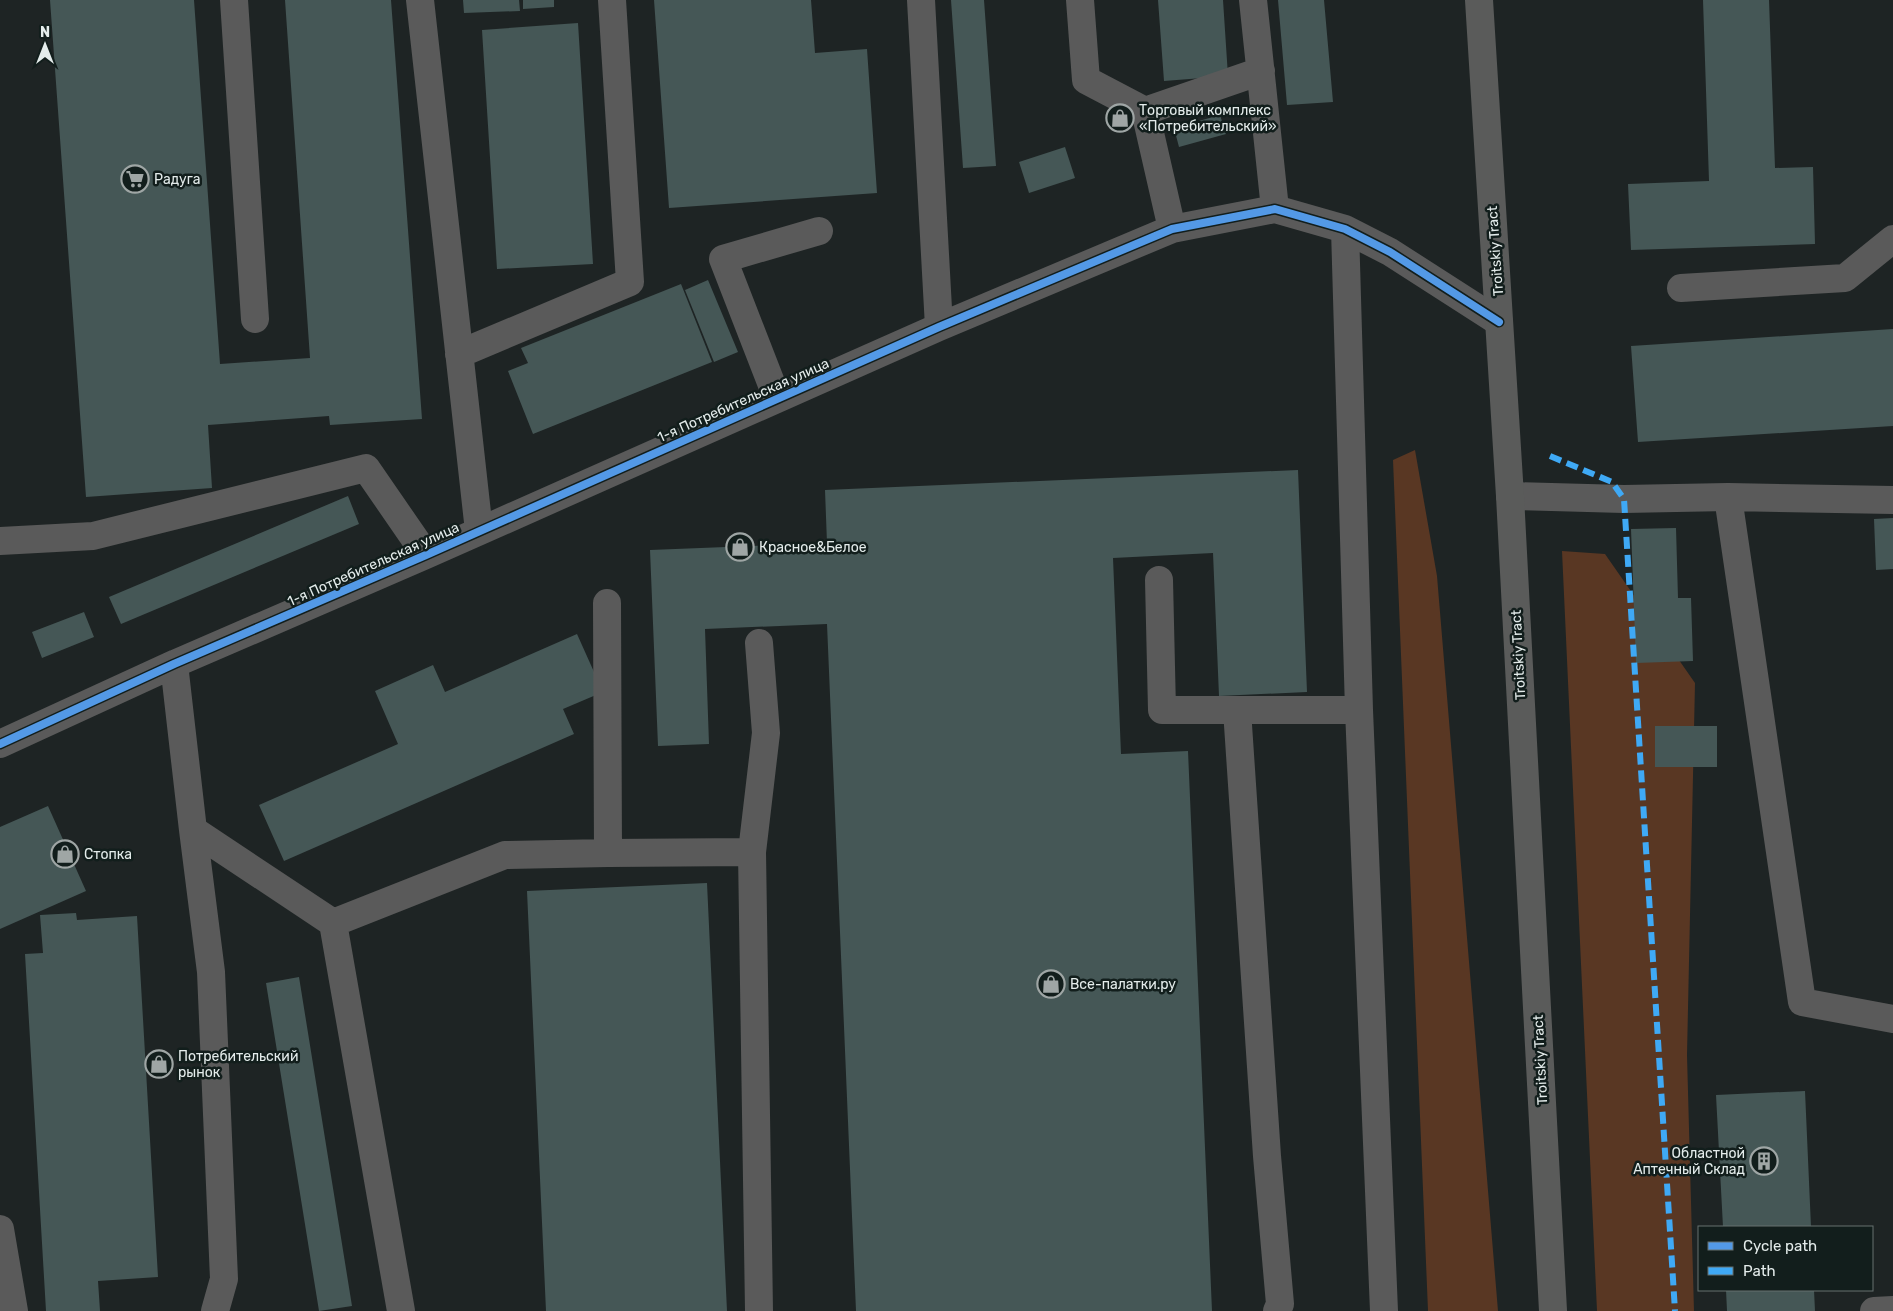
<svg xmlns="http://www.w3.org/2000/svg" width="1893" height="1311" font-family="Rubik,sans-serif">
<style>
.green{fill:#593723}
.building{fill:#455756}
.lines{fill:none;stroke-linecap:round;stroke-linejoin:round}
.minor{stroke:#5a5a5a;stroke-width:28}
.major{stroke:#5a5b5a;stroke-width:28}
.quiet{stroke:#3fa9f5;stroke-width:6;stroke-dasharray:12 6;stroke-linecap:butt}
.cycleway-casing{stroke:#121e1c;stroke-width:11}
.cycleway{stroke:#5399e6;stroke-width:8}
.labels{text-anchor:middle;stroke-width:5;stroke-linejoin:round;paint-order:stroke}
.poi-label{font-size:14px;fill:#e4eceb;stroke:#121e1c;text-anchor:start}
.street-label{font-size:14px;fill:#e4eceb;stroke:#121e1c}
</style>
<rect width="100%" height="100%" fill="#1e2424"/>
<path class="green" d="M1415 450 1437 576 1498 1311H1428L1393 460Z
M1562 551 1605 554 1695 683 1687 1055 1694 1311H1597Z"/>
<path class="building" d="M50 0H194L220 364 310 358 285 0H391L422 419 330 425 329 416 208 425 212 488 86 497Z
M463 0H519L520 11 464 13Z
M523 0H554V7L523 9Z
M654 0H811L815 53 867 49 877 193 669 208Z
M951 0H984L996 166 963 168Z
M1158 0H1223L1228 76 1164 81Z
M1278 0H1324L1333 102 1287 105Z
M1703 0H1769L1775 168 1813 167 1815 244 1631 250 1628 184 1709 181Z
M578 23 593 264 497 269 482 30Z
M1220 115 1226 134 1179 147 1174 128Z
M1065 147 1075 178 1029 193 1019 162Z
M708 280 738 352 714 362 685 290Z
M681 284 712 362 533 434 508 371 528 363 521 348Z
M1893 329V426L1638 442 1631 346Z
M1298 470 1307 692 1219 696 1213 553 1113 558 1121 754 1188 751 1212 1311H856L827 624 705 629 709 744 658 746 650 550 827 543 825 490Z
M348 496 359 524 121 624 109 597Z
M1893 518V569L1876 570 1874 519Z
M1676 528 1678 598H1691L1693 661 1636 663 1631 529Z
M84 612 94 637 42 658 32 632Z
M577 634 603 692 563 709 574 734 284 861 259 805 398 744 375 691 433 665 445 692Z
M1655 726H1717V767H1655Z
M48 806 86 891 0 929V827Z
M707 883 727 1311H546L527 891Z
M76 913 77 920 137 916 158 1277 98 1281 100 1311H46L25 954 43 953 40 915Z
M299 977 352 1306 319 1311 266 983Z
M1805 1091 1811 1227H1723L1716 1095Z
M1726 1290H1814L1815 1311H1727Z"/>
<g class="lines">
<path class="minor" d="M234 0 255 319
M420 0 479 531
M921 0 939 327
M1080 0 1086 80 1145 111 1172 229
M1253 0 1275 209
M1145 111 1261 71
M1681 288 1845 278 1893 239
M459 354 630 282 612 0
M777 398 723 259 819 231
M1510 496 1624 499 1728 497 1893 500
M1728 497 1802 1002 1893 1019
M0 541 93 536 366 468 426 555
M1159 580 1162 710H1237
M607 603 608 853
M174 664 193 830 333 923 401 1311
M1359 710 1384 1311
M0 744 174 664 426 555 939 327 1172 229 1275 209 1345 229 1390 252 1499 322
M193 830 211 972 224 1279 215 1311
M752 852 766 733 759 643
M333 923 505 855 608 853 752 852 759 1311
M0 1229 14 1311
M1277 1311 1280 1304 1267 1156 1237 710H1359L1345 229
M1874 1311 1893 1310"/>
<path class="major" d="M1479 0 1510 496 1553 1311"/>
<path class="quiet" d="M1550 456 1612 482 1624 499 1675 1311"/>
<g class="cycleway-casing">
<path id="cycleway" d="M0 744 174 664 426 555 939 327 1172 229 1275 209 1345 229 1390 252 1499 322"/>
</g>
<use href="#cycleway" class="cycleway"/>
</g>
<defs>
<g id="shop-ring" transform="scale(1.4375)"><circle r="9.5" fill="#121e1c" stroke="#9fa6a5" stroke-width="1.5"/><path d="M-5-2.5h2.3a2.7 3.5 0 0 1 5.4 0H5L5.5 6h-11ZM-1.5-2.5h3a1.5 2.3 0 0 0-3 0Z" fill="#9fa6a5"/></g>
<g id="supermarket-ring" transform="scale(1.4375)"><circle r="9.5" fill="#121e1c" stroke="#9fa6a5" stroke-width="1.5"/><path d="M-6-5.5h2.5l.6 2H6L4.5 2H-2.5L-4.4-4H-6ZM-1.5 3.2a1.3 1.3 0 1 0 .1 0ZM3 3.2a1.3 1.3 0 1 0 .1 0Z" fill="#9fa6a5"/></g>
<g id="building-ring" transform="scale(1.4375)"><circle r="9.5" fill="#121e1c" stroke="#9fa6a5" stroke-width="1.5"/><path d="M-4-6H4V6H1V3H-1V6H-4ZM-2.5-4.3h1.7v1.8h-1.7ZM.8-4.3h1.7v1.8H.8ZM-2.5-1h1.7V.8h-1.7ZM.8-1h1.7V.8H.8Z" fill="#9fa6a5"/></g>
</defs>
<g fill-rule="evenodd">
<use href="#shop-ring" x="1120" y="118"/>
<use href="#supermarket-ring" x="135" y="179"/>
<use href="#shop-ring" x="740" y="547"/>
<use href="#shop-ring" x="65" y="854"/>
<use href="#shop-ring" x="1051" y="984"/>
<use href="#shop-ring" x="159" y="1064"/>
<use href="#building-ring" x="1764" y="1161"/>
</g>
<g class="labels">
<g class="poi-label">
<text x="1139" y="115">Торговый комплекс<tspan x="1139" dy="16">«Потребительский»</tspan></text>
<text x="154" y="184">Радуга</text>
<text x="759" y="552">Красное&amp;Белое</text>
<text x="84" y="859">Стопка</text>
<text x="1070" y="989">Все-палатки.ру</text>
<text x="178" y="1061">Потребительский<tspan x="178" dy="16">рынок</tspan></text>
<text x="1745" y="1158" text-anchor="end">Областной<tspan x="1745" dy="16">Аптечный Склад</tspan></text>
</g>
<g class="street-label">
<text transform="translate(1495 251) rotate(-94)" y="5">Troitskiy Tract</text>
<text transform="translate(743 400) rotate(-24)" y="5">1-я Потребительская улица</text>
<text transform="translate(373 564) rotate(-24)" y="5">1-я Потребительская улица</text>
<text transform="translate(1518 655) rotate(-93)" y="5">Troitskiy Tract</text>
<text transform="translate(1540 1060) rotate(-93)" y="5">Troitskiy Tract</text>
</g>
</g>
<rect x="1698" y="1226" width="175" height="65" fill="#121e1c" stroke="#66706f"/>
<rect x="1708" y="1242" width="25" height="8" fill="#5399e6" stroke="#66706f"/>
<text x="1743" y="1251" font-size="15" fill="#e4eceb">Cycle path</text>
<rect x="1708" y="1267" width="25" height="8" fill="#3fa9f5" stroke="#66706f"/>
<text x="1743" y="1276" font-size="15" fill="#e4eceb">Path</text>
<g transform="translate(45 45)" stroke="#121e1c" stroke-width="4" paint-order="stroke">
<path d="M0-4L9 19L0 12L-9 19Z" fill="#e4eceb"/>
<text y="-8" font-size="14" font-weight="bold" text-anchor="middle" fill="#e4eceb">N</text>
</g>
</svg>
